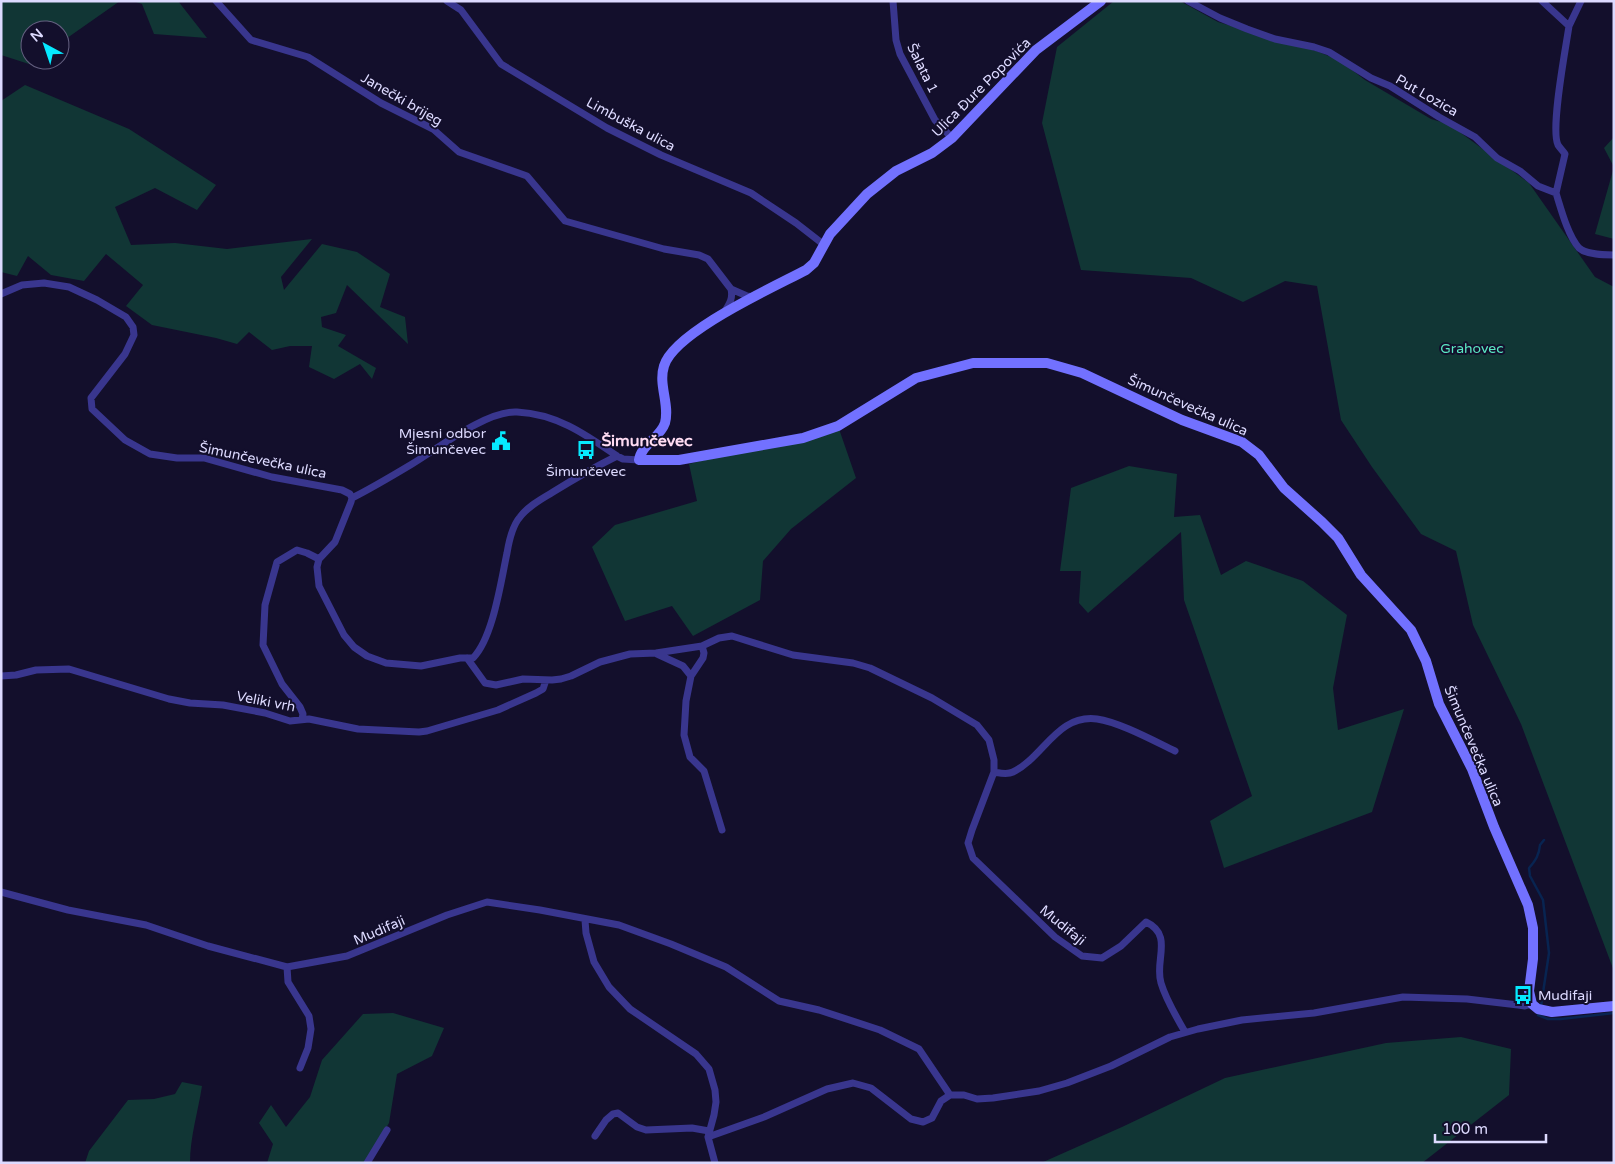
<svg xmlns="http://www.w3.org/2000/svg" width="1615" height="1164" font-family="'Varela Round',sans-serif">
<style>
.green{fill:#113635}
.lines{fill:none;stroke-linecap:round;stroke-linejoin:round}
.stream{stroke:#082451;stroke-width:2.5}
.street{stroke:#39368e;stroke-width:7}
.secondary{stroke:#7271ff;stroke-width:10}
.labels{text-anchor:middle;stroke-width:4;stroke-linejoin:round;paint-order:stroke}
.street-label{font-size:14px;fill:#dddaff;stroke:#130f2c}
.park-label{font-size:14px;fill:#5be9c4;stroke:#130f2c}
.poi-label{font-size:14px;fill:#dddaff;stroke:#130f2c;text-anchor:end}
.quarter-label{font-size:16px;font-weight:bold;fill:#ffdcf3;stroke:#130f2c}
</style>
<rect width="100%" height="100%" fill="#130f2c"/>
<path class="green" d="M1 1H120L60 43V30H30V60H35L29 64 1 55Z
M133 1H178L207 38 154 34 142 4Z
M1114 1H1180L1218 22 1316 51 1339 60 1365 80 1431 119 1448 124 1461 133 1529 183 1595 277 1614 287V971L1521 724 1473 625 1456 551 1421 534 1372 467 1341 420 1317 286 1285 281 1243 302 1191 278 1081 270 1042 123 1057 47Z
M25 85 129 129 216 185 197 210 155 188 115 207 131 245 175 243 227 249 312 239 281 277 284 290 322 244 357 252 390 274 380 307 405 317 408 344 347 285 336 313 321 317 322 327 346 335 338 346 376 368 372 379 360 364 334 379 309 367 312 346H290L272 350 249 332 237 344 216 338 152 325 126 306 143 285 106 254 84 281 51 275 28 256 17 276 1 272V101Z
M1614 137V239L1595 234 1614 167 1604 148Z
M838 426 856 478 791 529 763 561 760 600 693 636 672 606 625 621 592 547 615 525 697 501 689 464Z
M1129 466 1177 474 1174 517 1200 515 1221 575 1246 561 1303 581 1347 615 1333 688 1338 730 1404 709 1372 812 1224 868 1210 821 1252 796 1184 600 1181 532 1088 613 1079 603 1081 571H1060L1071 488Z
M393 1013 444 1028 432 1056 397 1074 389 1123 365 1163H267L273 1144 259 1123 271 1105 286 1127 310 1097 322 1060 363 1014Z
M1461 1037 1511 1049 1509 1095 1422 1163H1041L1122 1127 1225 1078 1386 1043Z
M182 1082 202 1086C198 1112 190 1137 190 1163H85L89 1151 128 1100 154 1099 175 1094Z"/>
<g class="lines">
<path class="stream" d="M1541 1006 1549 953 1543 900 1530 876 1529 868C1536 860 1539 855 1540 845L1544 840
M1538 1015 1548 1019H1561L1614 1013"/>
<path class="street" d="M216 1 251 40 308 57 381 103 433 129 459 152 527 176 565 221 664 249 699 255 708 259 731 289C733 298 730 303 725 311
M447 1 461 10 501 64 607 128 661 155 751 193 796 223 823 244
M893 1 896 40 900 54 935 120 952 138
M1188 1 1220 18 1247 29 1275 39 1314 47 1329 52 1371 78 1390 86 1439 117 1475 137 1497 158 1520 171 1538 186 1556 193C1561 209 1568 236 1579 248 1587 255 1604 255 1614 255
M1542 1 1569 26C1566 47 1550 129 1558 145 1560 148 1563 151 1565 154L1556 193
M1569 26 1581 1
M731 289 747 296 754 297
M1 294 22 285 44 283 69 287 97 300 126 317 133 327 134 335 125 354 91 398 92 409 125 440 150 454 177 458H204L272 477 342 490 350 494 352 498 351 502 335 542 319 559 317 567 319 586 344 635 354 647 367 656 386 663 421 666 460 658H473C493 638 501 581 507 553 509 541 512 526 520 517 528 506 542 499 553 492 574 479 595 467 617 456
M352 498C372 488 392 476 412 464 437 449 487 410 517 412 557 414 585 434 617 456L623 459 639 460
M702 646 704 653 703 658 691 676 686 701 684 735 690 757 704 771 722 830
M657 654 683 666 691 676
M467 658 485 683 496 685 523 679 552 680 561 679 571 676 600 662 630 654 656 653 702 646 719 638 732 636 793 655 853 663 870 668 932 698 977 725 989 740 994 760V772C1000 773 1007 775 1013 772 1044 757 1057 714 1097 719 1119 722 1154 741 1175 751
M1 676 16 675 36 670 69 669 169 699 190 703 223 705 265 713 290 721 309 719 358 729 419 732 427 731 498 710 536 693 543 689 546 680
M302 719 303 714 300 707 282 684 263 645 265 605 277 562 297 550 307 553 319 559
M994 772 972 830 968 843 973 858 1055 937 1082 956 1102 958 1121 946 1146 922C1174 935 1154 961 1161 983 1166 1000 1176 1016 1185 1032
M1 892 68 910 146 925 208 946 287 967
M585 920 586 933 594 962 609 987 630 1009 696 1054 709 1069 715 1090 716 1102 714 1115 708 1137 715 1163
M300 1068 308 1048 311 1029 309 1016 288 982 287 967 347 956 447 915 487 902 540 910 619 925 671 944 726 967 779 1001 819 1010 880 1030 919 1049 950 1095
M595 1136 606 1120 613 1114 618 1113 637 1127 646 1130 692 1128 709 1131
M708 1137 764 1117 827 1089 853 1083 871 1088 911 1119 923 1122 932 1118 941 1101 950 1095H964L977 1099 993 1098 1039 1091 1067 1083 1111 1066 1170 1037 1198 1029 1242 1020 1314 1013 1403 997 1467 999 1518 1005 1525 1006 1532 1004
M367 1163 387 1130"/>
<path class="secondary" d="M1101 1 1036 50 952 138 932 153 896 171 867 194 830 234 814 263 806 270C774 287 674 332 664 366 658 385 670 404 665 423 660 438 641 445 639 460H679L803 438 838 426 916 378 973 363H1047L1082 373 1182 420 1242 442 1259 455 1284 488 1322 522 1338 538 1361 575 1411 630 1426 661 1439 704 1472 769 1494 827 1528 905 1533 928V959L1529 991 1532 1004 1538 1009 1552 1012 1614 1006"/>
</g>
<defs>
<g id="civic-bare" transform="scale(1.5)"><path d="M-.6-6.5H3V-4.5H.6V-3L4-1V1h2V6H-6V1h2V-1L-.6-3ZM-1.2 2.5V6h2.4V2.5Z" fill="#06e9ff" stroke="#130f2c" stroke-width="2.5" paint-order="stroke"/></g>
<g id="bus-bare" transform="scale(1.5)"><path d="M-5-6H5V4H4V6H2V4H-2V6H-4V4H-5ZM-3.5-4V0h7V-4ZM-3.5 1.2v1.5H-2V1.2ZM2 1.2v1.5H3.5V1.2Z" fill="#06e9ff" stroke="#130f2c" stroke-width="2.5" paint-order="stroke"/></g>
</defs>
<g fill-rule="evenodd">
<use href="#civic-bare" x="501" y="441"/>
<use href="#bus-bare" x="586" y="450"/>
<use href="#bus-bare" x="1523" y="995"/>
</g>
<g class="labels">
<g class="street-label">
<text transform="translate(923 68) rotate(64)" y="5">Šalata 1</text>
<text transform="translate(981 87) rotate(-45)" y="5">Ulica Đure Popovića</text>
<text transform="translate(1427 95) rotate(30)" y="5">Put Lozica</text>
<text transform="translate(402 99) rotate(30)" y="5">Janečki brijeg</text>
<text transform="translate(631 124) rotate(28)" y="5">Limbuška ulica</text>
<text transform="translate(1188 405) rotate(24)" y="5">Šimunčevečka ulica</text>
<text transform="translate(263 460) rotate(12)" y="5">Šimunčevečka ulica</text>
<text transform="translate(266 701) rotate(11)" y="5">Veliki vrh</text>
<text transform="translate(1474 746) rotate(67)" y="5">Šimunčevečka ulica</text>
<text transform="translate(1063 925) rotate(39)" y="5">Mudifaji</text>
<text transform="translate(379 930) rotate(-23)" y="5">Mudifaji</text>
</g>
<g class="park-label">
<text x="1472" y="353">Grahovec</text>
</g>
<g class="poi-label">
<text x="486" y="438">Mjesni odbor<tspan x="486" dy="16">Šimunčevec</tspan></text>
<text x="586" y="476" text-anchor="middle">Šimunčevec</text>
<text x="1538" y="1000" text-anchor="start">Mudifaji</text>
</g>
<g class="quarter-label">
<text x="647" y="446">Šimunčevec</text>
</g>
</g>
<rect width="1615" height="1164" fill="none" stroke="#dddaff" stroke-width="5"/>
<g transform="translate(45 45) rotate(320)"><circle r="24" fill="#130f2c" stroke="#646080"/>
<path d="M0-4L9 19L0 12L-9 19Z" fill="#06e9ff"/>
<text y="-8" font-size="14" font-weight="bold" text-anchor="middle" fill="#dddaff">N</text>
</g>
<path d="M1435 1134v8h111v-8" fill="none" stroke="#dddaff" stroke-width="2.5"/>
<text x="1442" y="1134" font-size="15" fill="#dddaff" stroke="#130f2c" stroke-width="4" paint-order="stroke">100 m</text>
</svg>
